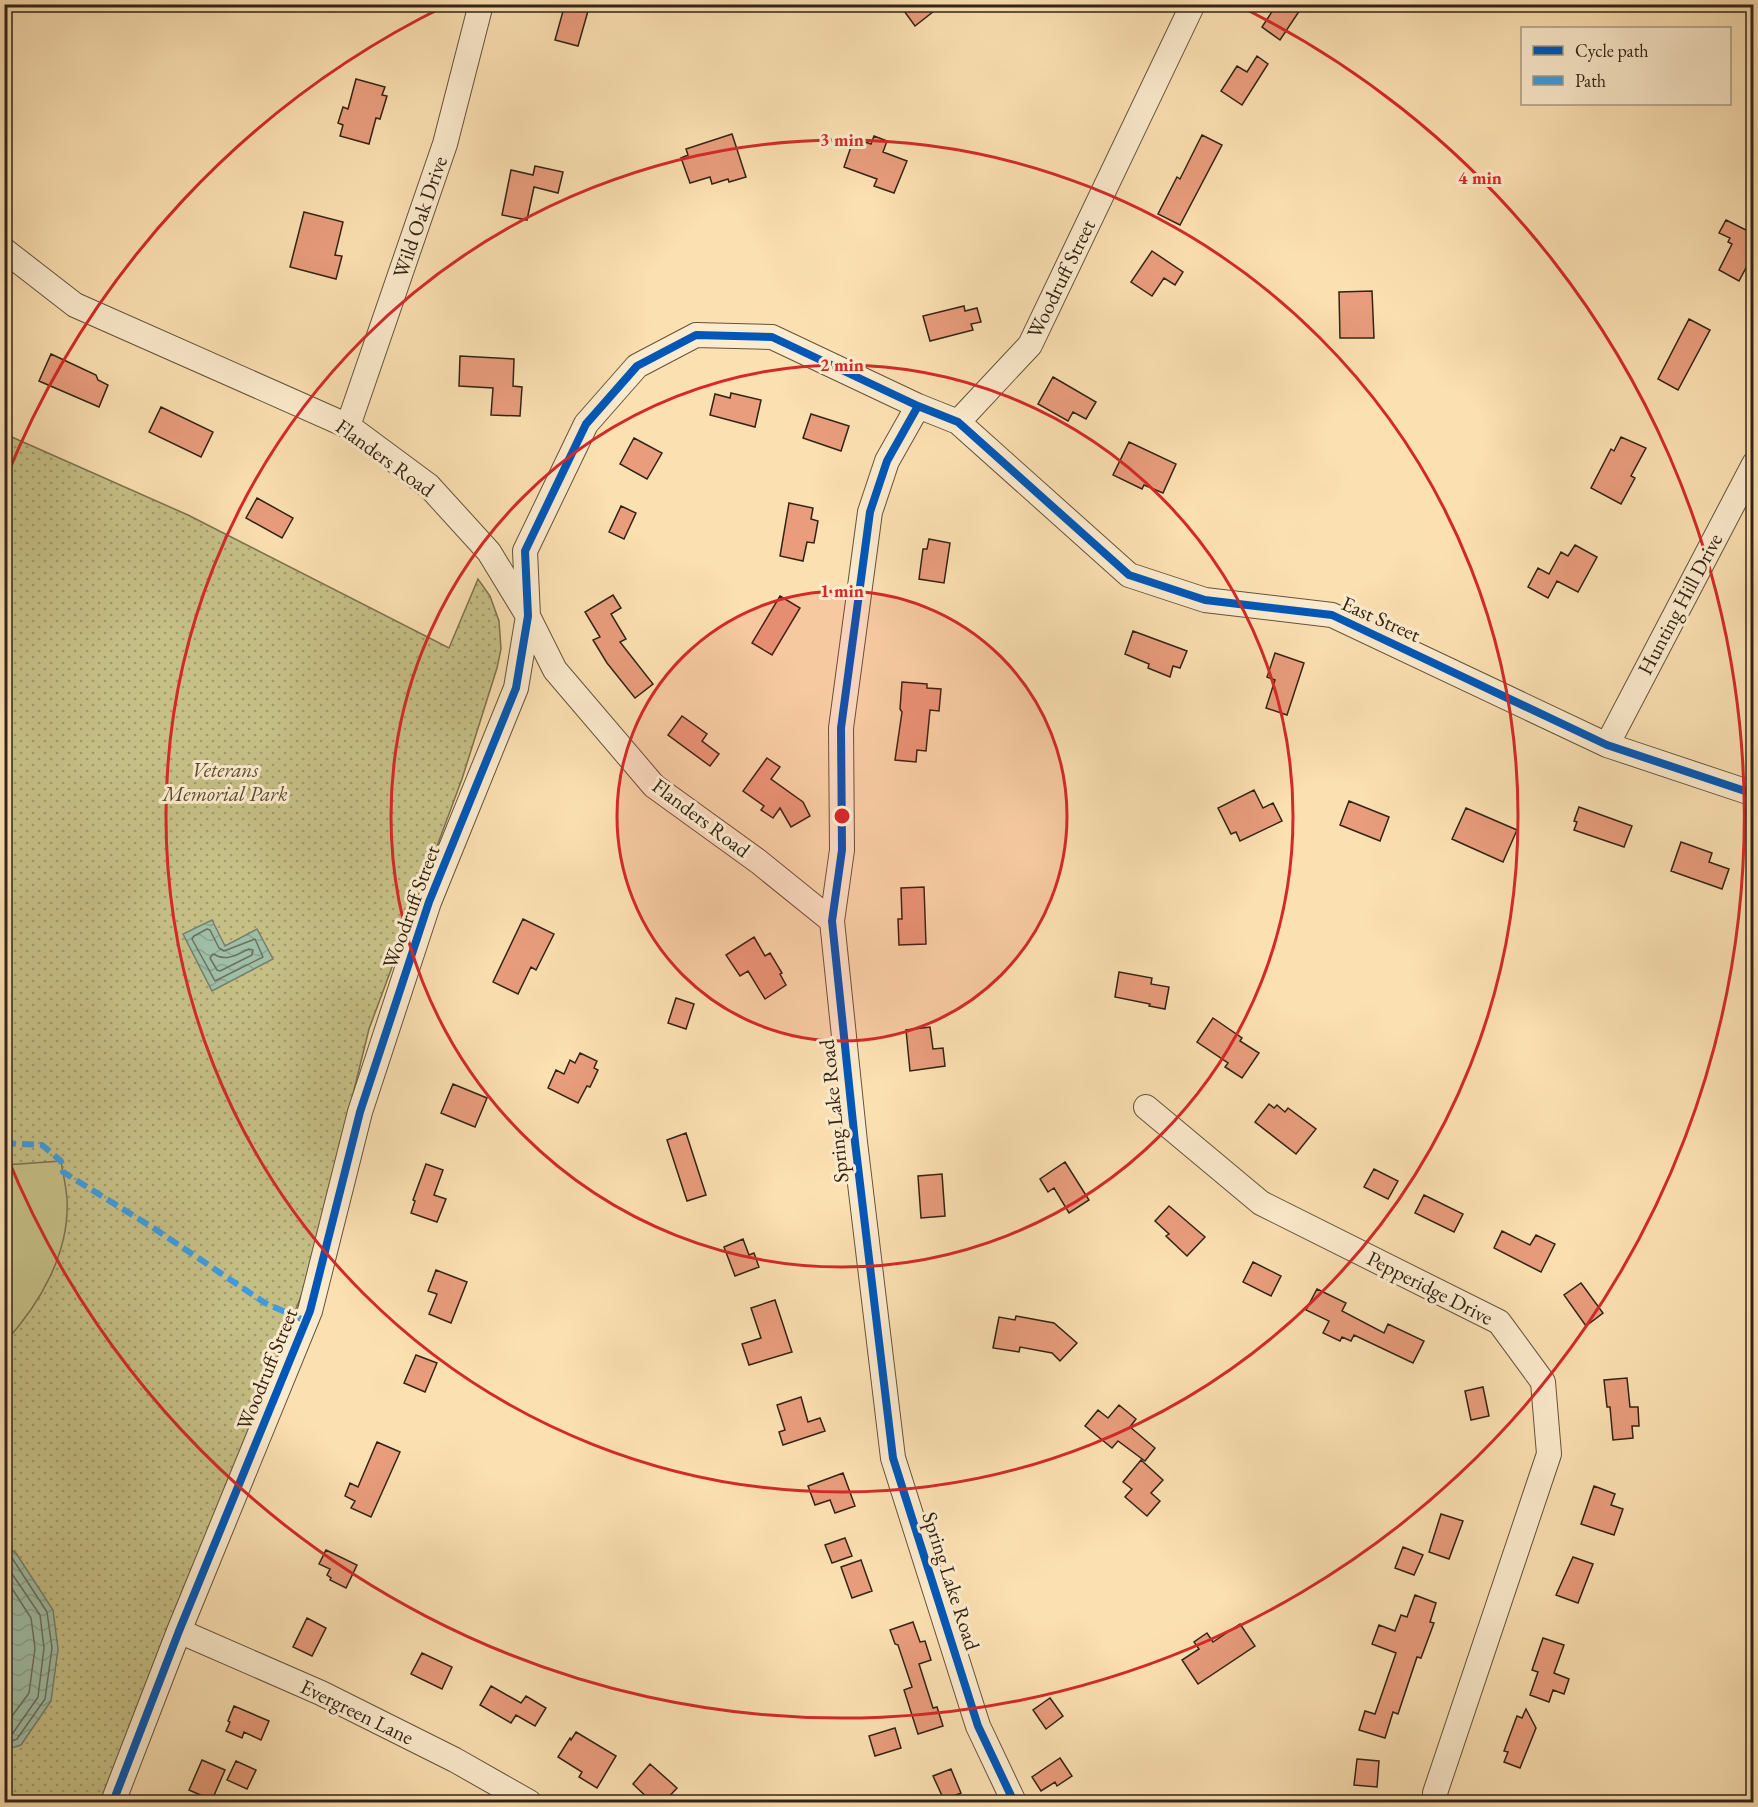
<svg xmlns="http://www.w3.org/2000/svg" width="1758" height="1807" font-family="'EB Garamond',serif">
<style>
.park{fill:url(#park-dots);stroke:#7c724e;stroke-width:1.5}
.garden{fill:#c6c087;stroke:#7c724e;stroke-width:1.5}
.water{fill:url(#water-waves);stroke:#74806c;stroke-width:1.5}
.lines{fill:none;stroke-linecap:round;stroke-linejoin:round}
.shore{stroke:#69715e;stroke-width:1.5}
.building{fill:#e99d7d;stroke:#322415;stroke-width:1.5}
.minor-casing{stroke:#64533c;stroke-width:26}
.minor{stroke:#fcebcd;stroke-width:24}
.quiet{stroke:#3e9cdf;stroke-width:6;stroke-dasharray:12 6;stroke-linecap:butt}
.cycleway-casing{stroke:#fcebcd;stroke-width:11}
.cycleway{stroke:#0057b8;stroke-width:8}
.ring{fill:none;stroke:#d62828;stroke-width:3}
.labels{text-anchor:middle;stroke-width:6;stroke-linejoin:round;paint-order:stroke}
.street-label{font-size:21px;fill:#322415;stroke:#fcebcd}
.park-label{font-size:21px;font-style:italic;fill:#574b32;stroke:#fcebcd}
.centre{fill:#d62828;stroke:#fcebcd;stroke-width:3}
.ring-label{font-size:18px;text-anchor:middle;font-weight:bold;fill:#d62828;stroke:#fcebcd;stroke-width:6;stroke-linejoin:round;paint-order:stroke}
</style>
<defs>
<pattern id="park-dots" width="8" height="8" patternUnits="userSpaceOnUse" patternTransform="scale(1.5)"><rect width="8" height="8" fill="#c6c087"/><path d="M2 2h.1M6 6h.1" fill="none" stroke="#a19c6d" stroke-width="1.8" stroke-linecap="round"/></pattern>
<pattern id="water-waves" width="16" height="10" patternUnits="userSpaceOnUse" patternTransform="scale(1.5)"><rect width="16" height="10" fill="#a0bea6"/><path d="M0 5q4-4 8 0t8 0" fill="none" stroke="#8aa38e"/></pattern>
</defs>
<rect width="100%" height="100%" fill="#fbe0b2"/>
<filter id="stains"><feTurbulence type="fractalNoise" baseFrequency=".00333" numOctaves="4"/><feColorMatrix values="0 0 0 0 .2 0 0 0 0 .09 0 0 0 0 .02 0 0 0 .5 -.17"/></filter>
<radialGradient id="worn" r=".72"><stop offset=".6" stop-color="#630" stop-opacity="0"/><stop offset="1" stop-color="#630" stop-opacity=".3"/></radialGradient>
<path class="park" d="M5 434 188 515 449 648 478 579 490 596 499 621 501 649 497 668 462 779 369 1029 307 1281 140 1706 105 1802H5Z"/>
<path class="garden" d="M61 1161C63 1174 66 1186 67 1199 70 1252 40 1304 5 1342V1165Z"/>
<path class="water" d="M212 920 225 946 257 929 273 959 212 991 183 934Z
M5 1546 16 1553 53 1610 58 1649 51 1701 21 1745 5 1750Z"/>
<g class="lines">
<path class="shore" d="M207 929 210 930 219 948 224 951 255 939 263 957 215 981 192 939 194 936Z
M249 949 253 950 252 955 220 971 217 970 210 958 213 954C227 962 236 955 249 949Z
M4 1553 12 1558 47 1612 52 1648 45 1699 17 1739 4 1744
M4 1562 40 1615 44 1648 38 1697 13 1733 4 1736
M4 1576 31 1618 35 1648 29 1693 4 1727"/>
</g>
<path class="building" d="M565 4H590L578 46 555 40Z
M899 4H943L915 26Z
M1277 4H1304L1280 40 1262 27Z
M1257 56 1268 64 1242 105 1221 91 1237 66 1247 72Z
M356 79 385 87 382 95 387 96 380 119 376 118 369 144 340 136 343 125 338 123 343 107 348 109Z
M732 134 746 177 729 182 728 179 712 184 710 177 690 183 681 158 688 155 686 149Z
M1202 135 1222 145 1180 225 1158 214 1177 177 1180 179Z
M874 136 887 141 883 152 907 161 894 193 874 186 877 179 844 167 854 138 871 144Z
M535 166 563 172 558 193 534 187 527 220 502 215 511 170 533 175Z
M304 212 343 222 335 255 342 256 336 279 290 267Z
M1726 220 1754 234V269L1747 266 1739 281 1719 270 1732 244 1728 242 1730 238 1719 233Z
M1152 251 1183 272 1175 285 1164 278 1152 296 1131 282Z
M1372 291 1374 338H1340L1339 292Z
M964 306 965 311 977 308 981 322 971 324 973 330 930 341 923 316Z
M1689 319 1710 330 1678 390 1658 379Z
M51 354 96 375 98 380 108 385 99 407 39 381Z
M460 356 514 359 513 386 522 387 520 416 491 415 493 388 459 386Z
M1053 377 1096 402 1086 419 1073 412 1068 421 1038 404Z
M731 393 761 400 755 427 710 415 715 394 730 398Z
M161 407 213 432 201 457 149 432Z
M811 414 849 426 841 451 803 438Z
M1621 437 1646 448 1631 476 1635 478 1621 504 1591 488 1611 449 1614 451Z
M634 438 662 453 647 479 620 464Z
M1129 442 1176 464 1163 493 1144 485 1142 489 1113 475Z
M257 498 293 518 282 538 246 518Z
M789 503 813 508 811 519 818 521 814 543 807 542 803 561 780 556Z
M621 506 636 513 624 539 609 532Z
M929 539 950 543 944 583 919 579 923 549H927Z
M1575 545 1597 557 1578 592 1557 581 1548 598 1528 587 1538 568 1549 574 1561 552 1568 556Z
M613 595 621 608 611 614 626 639 620 642 653 684 635 698 607 663 593 640 600 637 585 612Z
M780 596 800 608 772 655 752 643Z
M1133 631 1187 651 1180 668 1173 666 1170 677 1148 668 1149 664 1125 654Z
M1275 653 1304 663 1287 715 1266 708 1275 680 1267 677Z
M902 682 927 684V688L941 689 939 711 930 710 926 751 917 750 916 762 895 760 902 712 900 709Z
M682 716 707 734 702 741 719 754 710 766 668 735Z
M767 758 780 767 771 779 803 802 810 816 791 827 780 808 773 818 761 810 764 806 743 791Z
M1254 790 1263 808 1273 803 1282 821 1240 841 1236 832 1231 834 1218 808Z
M1349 801 1389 817 1380 841 1340 825Z
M1579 807 1632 826 1624 847 1574 830 1577 822 1574 821Z
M1466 808 1517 830 1503 862 1452 839Z
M1681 842 1712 853 1709 862 1729 869 1722 889 1671 871Z
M924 887 926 944 899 945 898 919H902L901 888Z
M523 919 554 934 536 970 531 967 518 994 493 982Z
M754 937 765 956 770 953 782 973 780 974 786 985 765 999 748 971 740 976 726 955Z
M1119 972 1152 978 1151 984 1169 987 1165 1009 1149 1006 1150 1004 1115 997Z
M676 998 694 1004 686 1029 668 1023Z
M1213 1018 1242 1038 1240 1041 1259 1053 1242 1078 1225 1067 1228 1063 1197 1042Z
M930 1027 933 1049 943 1048 945 1066 910 1071 906 1030Z
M580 1053 597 1061 594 1068 598 1070 590 1087 587 1086 578 1103 548 1088 556 1070 564 1074 570 1060 575 1063Z
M453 1084 487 1098 475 1127 441 1113Z
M1269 1104 1274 1108 1277 1105 1285 1112 1288 1108 1316 1129 1296 1154 1255 1122Z
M686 1133 706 1195 687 1201 667 1140Z
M1065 1162 1089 1200 1069 1213 1054 1188 1048 1192 1040 1179Z
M426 1164 443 1170 434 1195 446 1199 437 1222 411 1213 415 1201 413 1200Z
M1374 1169 1398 1181 1388 1199 1364 1187Z
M942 1174 945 1216 921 1218 918 1176Z
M1424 1195 1463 1214 1454 1232 1415 1213Z
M1169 1206 1205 1237 1187 1256 1166 1236 1169 1234 1155 1221Z
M1502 1231 1530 1245 1536 1235 1555 1244 1541 1272 1494 1248Z
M743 1239 749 1255 754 1253 759 1267 735 1276 724 1247Z
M1253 1262 1281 1276 1271 1296 1243 1282Z
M436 1270 467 1282 451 1323 429 1314 437 1294 428 1291Z
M1581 1283 1603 1313 1586 1326 1564 1295Z
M1317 1289 1346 1303 1342 1311 1384 1333 1388 1324 1424 1341 1413 1363 1354 1335 1351 1341 1342 1337 1340 1341 1323 1333 1329 1321 1306 1310Z
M775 1300 792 1352 749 1365 742 1344 761 1338 751 1308Z
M1016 1316 1054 1323 1077 1343 1060 1361 1052 1353 1020 1347 1019 1352 993 1348 999 1317 1015 1320Z
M416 1355 437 1363 425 1392 404 1383Z
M1627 1378 1630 1407H1638L1639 1426H1632L1633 1438 1613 1440 1610 1407H1607L1604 1380Z
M1483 1387 1489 1416 1471 1420 1465 1391Z
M801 1397 808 1422 820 1418 825 1431 783 1445 779 1432 785 1430 777 1405Z
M1119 1405 1136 1419 1130 1427 1155 1448 1145 1461 1118 1441 1112 1448 1085 1426 1098 1410 1108 1418Z
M377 1442 400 1452 371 1517 351 1508 355 1501 345 1496 350 1483 358 1487Z
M1141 1460 1163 1480 1151 1493 1160 1501 1147 1516 1125 1497 1132 1489 1123 1482Z
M843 1473 855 1506 835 1513 830 1500 815 1505 808 1486Z
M1594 1486 1615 1494 1611 1505 1623 1509 1614 1535 1581 1524Z
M1441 1514 1463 1521 1449 1559 1429 1552Z
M845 1538 852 1556 832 1563 825 1545Z
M1403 1547 1423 1555 1414 1575 1395 1568Z
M326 1550 357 1565 346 1588 330 1580 331 1578 327 1575 330 1569 319 1564Z
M1573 1557 1593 1564 1578 1603 1556 1595Z
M861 1560 872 1591 852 1598 841 1567Z
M1415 1595 1436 1603 1430 1622 1434 1623 1421 1658 1417 1657 1398 1714 1393 1712 1385 1738 1359 1730 1365 1711 1375 1714 1396 1653 1372 1644 1379 1625 1395 1631 1401 1615 1407 1617Z
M307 1618 326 1628 312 1656 293 1647Z
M913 1622 920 1642 925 1641 931 1660 919 1664 933 1708 937 1707 943 1726 918 1734 904 1690 912 1687 898 1645 895 1644 890 1630Z
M1240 1624 1255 1646 1198 1684 1182 1660 1199 1649 1194 1642 1207 1633 1213 1642Z
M1543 1638 1564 1645 1554 1673 1569 1679 1564 1694 1553 1690 1549 1702 1530 1695 1538 1672 1532 1670Z
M422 1653 452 1667 442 1689 411 1674Z
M491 1686 521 1703 526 1696 546 1708 535 1726 516 1715 511 1723 480 1705Z
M1050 1698 1063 1716 1046 1729 1033 1710Z
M234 1706 269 1721 261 1740 244 1732 242 1738 226 1731 230 1722 228 1721Z
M1526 1709 1536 1728 1520 1768 1504 1762 1508 1752 1504 1751 1517 1716 1522 1718Z
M895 1728 901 1748 875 1756 869 1736Z
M576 1732 616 1756 597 1788 579 1777 582 1772 558 1757 570 1738 571 1740Z
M1060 1758 1072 1776 1057 1786 1055 1782 1041 1791 1032 1777Z
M1357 1759 1379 1761 1377 1787 1354 1785Z
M202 1760 225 1770 212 1800 189 1790Z
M236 1761 256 1770 247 1789 227 1780Z
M650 1764 677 1788 663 1803H653L633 1784Z
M951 1769 961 1793 944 1800 933 1776Z"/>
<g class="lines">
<g class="minor-casing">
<path id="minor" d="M4 250 75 305 348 426 429 486 489 552 528 616 555 670 654 786 759 862 832 921
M918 406 887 461 870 512 841 728 842 850 832 921 855 1142 893 1458 978 1726 1014 1802
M958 422 1030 345 1193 4
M348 426 445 144 481 4
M1607 745 1754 464
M1146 1107 1261 1203 1499 1322 1543 1382 1549 1454 1435 1793 1436 1802
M179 1631 321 1693 455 1760 529 1802
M113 1802 179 1631 310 1311 360 1112 429 902 516 688 528 616 525 551 586 424 637 366 696 335 772 337 918 406 958 422 1129 575 1205 600 1332 615 1607 745 1754 794"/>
</g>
<use href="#minor" class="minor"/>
<path class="quiet" d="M4 1143 42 1145 61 1161 63 1172 155 1229 265 1303 306 1321"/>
<g class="cycleway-casing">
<path id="cycleway" d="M918 406 887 461 870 512 841 728 842 850 832 921 855 1142 893 1458 978 1726 1014 1802
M113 1802 179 1631 310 1311 360 1112 429 902 516 688 528 616 525 551 586 424 637 366 696 335 772 337 918 406 958 422 1129 575 1205 600 1332 615 1607 745 1754 794"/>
</g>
<use href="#cycleway" class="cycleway"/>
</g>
<circle cx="842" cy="816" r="225" fill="#d62828" fill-opacity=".12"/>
<g class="ring">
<circle cx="842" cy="816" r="225"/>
<circle cx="842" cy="816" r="451"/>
<circle cx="842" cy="816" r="676"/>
<path d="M6 478A902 902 0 0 1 447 5M1237 5A902 902 0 1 1 6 1154"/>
</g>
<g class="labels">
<g class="street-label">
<text transform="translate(420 217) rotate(-71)" y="7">Wild Oak Drive</text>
<text transform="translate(1061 279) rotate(-64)" y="7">Woodruff Street</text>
<text transform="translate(385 458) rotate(36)" y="7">Flanders Road</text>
<text transform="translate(1680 604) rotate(-62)" y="7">Hunting Hill Drive</text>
<text transform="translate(1381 619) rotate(24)" y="7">East Street</text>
<text transform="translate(701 818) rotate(37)" y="7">Flanders Road</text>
<text transform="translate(411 907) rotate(-70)" y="7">Woodruff Street</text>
<text transform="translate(834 1111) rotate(-96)" y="7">Spring Lake Road</text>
<text transform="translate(1430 1288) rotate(27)" y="7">Pepperidge Drive</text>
<text transform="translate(267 1369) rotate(-68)" y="7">Woodruff Street</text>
<text transform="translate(951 1581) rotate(72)" y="7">Spring Lake Road</text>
<text transform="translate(357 1712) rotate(26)" y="7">Evergreen Lane</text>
</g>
<g class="park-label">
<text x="225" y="777">Veterans<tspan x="225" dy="24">Memorial Park</tspan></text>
</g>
</g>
<circle cx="842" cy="816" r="9" class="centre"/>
<g class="ring-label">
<text x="842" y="146">3 min</text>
<text x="1480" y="184">4 min</text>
<text x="842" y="371">2 min</text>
<text x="842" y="597">1 min</text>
</g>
<rect width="1758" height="1807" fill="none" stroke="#fbe0b2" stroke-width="24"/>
<rect x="6" y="6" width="1746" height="1795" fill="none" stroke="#322415" stroke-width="3"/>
<rect x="12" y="12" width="1734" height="1783" fill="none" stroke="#322415" stroke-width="1.5"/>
<rect x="1521" y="27" width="210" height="78" fill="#fcebcd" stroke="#ab9b83" stroke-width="1.5"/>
<rect x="1533" y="46" width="30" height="9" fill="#0057b8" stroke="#ab9b83" stroke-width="1.5"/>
<text x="1575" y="57" font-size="18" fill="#322415">Cycle path</text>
<rect x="1533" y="76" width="30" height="9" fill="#3e9cdf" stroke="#ab9b83" stroke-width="1.5"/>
<text x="1575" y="87" font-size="18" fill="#322415">Path</text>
<rect width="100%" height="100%" filter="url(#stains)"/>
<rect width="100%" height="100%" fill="url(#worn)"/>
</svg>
